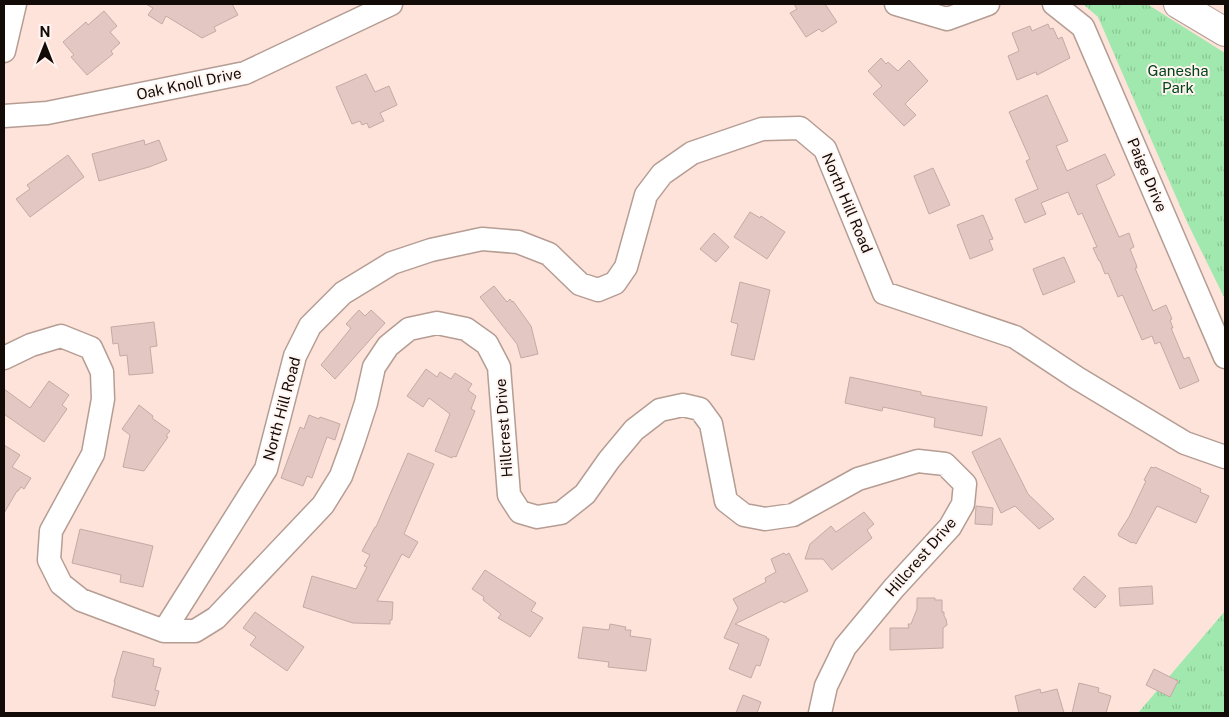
<svg xmlns="http://www.w3.org/2000/svg" width="1229" height="717" font-family="'Public Sans',sans-serif">
<style>
.park{fill:url(#park-tufts)}
.building{fill:#e3c7c3;stroke:#c4a9a5}
.lines{fill:none;stroke-linecap:round;stroke-linejoin:round}
.minor-casing{stroke:#b59d94;stroke-width:25}
.major-casing{stroke:#b59d94;stroke-width:30}
.minor{stroke:#fff;stroke-width:22}
.major{stroke:#fff;stroke-width:28}
.labels{text-anchor:middle;stroke-width:4;stroke-linejoin:round;paint-order:stroke}
.park-label{font-size:15px;fill:#03441b;stroke:#fff4f0}
.street-label{font-size:15px;fill:#130b08;stroke:#fff4f0}
</style>
<defs>
<pattern id="park-tufts" width="24" height="20" patternUnits="userSpaceOnUse" patternTransform="scale(1.25)"><rect width="24" height="20" fill="#a1e8ae"/><path d="M3 7l-1-3M5 7V3M7 7l1-3M15 17l-1-3M17 17v-4M19 17l1-3" fill="none" stroke="#8ac694"/></pattern>
</defs>
<rect width="100%" height="100%" fill="#fde3d9"/>
<path class="park" d="M1083 4H1147L1225 53V299L1187 222 1098 17Z
M1225 611V713H1138Z"/>
<path class="building" d="M146 4H232L238 15 214 27 216 31 202 38 166 16 162 24 148 15 153 8Z
M794 4H825L837 22 822 32 819 29 806 37 790 13 797 9Z
M104 11 117 26 110 32 120 43 111 51 113 54 87 75 71 57 74 55 63 42 86 22 88 25Z
M1048 24 1050 29 1053 28 1058 39 1062 37 1070 58 1037 75 1036 72 1017 80 1008 56 1019 51 1012 33 1030 26 1032 31Z
M881 58 886 64 888 62 898 71 909 60 928 81 905 104 916 115 904 126 873 94 882 86 868 71Z
M366 74 375 92 389 86 397 105 380 113 384 121 369 128 367 123 362 125 360 121 352 124 336 87Z
M1047 95 1068 141 1056 146 1067 171 1105 154 1115 175 1111 177V178L1096 185 1119 237 1129 233 1134 247 1130 249 1136 264 1137 268H1135L1153 311 1166 305 1172 319 1170 320 1173 328H1171L1184 359 1189 357 1199 381 1180 389 1160 342 1155 344 1152 336 1142 340 1123 296 1122 295 1118 297 1108 273 1105 274 1100 261H1099L1093 248 1097 247 1082 213 1078 215 1068 192 1041 203 1046 214 1025 223 1015 199 1038 189 1026 161 1030 159 1009 112Z
M144 140 145 145 159 140 167 160 149 167 99 181 92 154Z
M68 155 84 177 30 217 16 199 30 189 27 185Z
M933 168 950 205 929 214 914 176Z
M750 212 760 218 761 216 785 232 767 259 734 237Z
M983 215 993 239 989 240 993 250 970 259 957 225Z
M714 233 729 247 716 262 700 249Z
M1064 257 1075 282 1043 295 1033 269Z
M740 282 770 290 754 360 731 355 738 324 731 322Z
M494 286 507 302 510 299 512 302 513 301 531 326 538 354 521 358 517 344 480 297Z
M359 310 365 316 371 310 385 323 335 379 321 365 351 328 346 324Z
M154 322 157 346 150 347 153 373 129 375 127 355 120 356 118 343 113 344 111 327Z
M426 369 437 377 440 372 451 379 455 373 472 384 468 390 476 396 471 409 475 411 456 457 453 456 452 458 435 451 450 414 429 398 423 407 407 396Z
M850 377 921 392V395L987 407 982 436 934 427 935 418 883 407 882 411 845 403Z
M49 381 69 395 62 405 67 409 44 442 4 414V389L30 408Z
M139 405 153 416 152 418 170 431 166 436 168 437 144 471 123 467 130 435 122 429Z
M309 415 319 419 320 417 340 424 335 440 327 437 312 478 307 476 303 486 281 478 300 427 304 429Z
M1000 438 1028 494 1054 519 1039 529 1015 506 1001 513 972 452Z
M4 445 20 455 12 467 31 478 24 489 21 487 18 491H17L4 513Z
M408 453 434 464 404 534 418 542 409 558 402 554 377 601 393 602 392 620H390V624L353 623 303 607 312 576 356 589 367 567 364 566 370 555 362 551 375 527H376Z
M1151 467 1154 468 1155 467 1201 489 1200 492 1209 496 1196 523 1157 506 1136 544 1133 542 1132 543 1119 536 1118 534 1129 517 1146 481 1144 480Z
M976 506 993 508 992 525 975 524Z
M864 512 874 524 867 530 872 538 832 570 823 559H805L810 544 831 526 836 532Z
M80 529 153 546 143 587 120 582 121 575 72 563Z
M784 553 786 555 789 553 808 591 784 603 782 601 735 624 767 637 766 638 769 639 760 666 756 665 751 678 729 669 739 644 724 638 738 608 733 599 766 582 765 578 776 572 771 559Z
M485 570 536 603 531 611 543 618 530 637 498 618 501 614 483 600 484 597 472 589Z
M1084 576 1106 596 1095 608 1073 589Z
M1152 586 1153 604 1120 606 1119 588Z
M917 598H935V600H942V612H944V616L946 619 947 625 943 628V648L890 650V628H909L908 624H911L917 609Z
M255 612 304 647 287 671 250 645 256 637 243 628Z
M610 624 626 627 625 630H631L630 636 651 639 646 671 608 667 609 662 578 658 583 627 609 630Z
M123 651 154 659 153 666 161 668 155 690 159 691 155 706 112 697 115 682H114Z
M1154 669 1178 681 1170 697 1146 685Z
M1079 683 1099 688 1098 692 1111 696 1106 713H1072Z
M1040 689 1041 693 1057 689 1064 713H1019L1015 696Z
M743 695 761 702 757 713H736Z"/>
<g class="lines">
<g class="minor-casing">
<path id="minor" d="M896 4 947 19 988 4
M1054 4 1083 27 1225 357
M4 51 15 4
M4 116 47 113 245 73 391 4
M4 358 31 345 61 336 91 348 102 372 103 399 93 454 51 531 49 560 61 584 81 600 164 631H195L216 618 323 505 341 476 353 443 366 403 374 367 388 346 409 329 437 323 466 329 487 344 499 367 509 495 520 512 537 517 561 513 585 494 609 460 634 430 660 410 683 405 700 409 711 424 726 501 744 515 765 519 793 515 858 479 918 461 945 464 965 484 963 504 950 527 894 588 845 647 826 686 820 713
M164 631 266 469 295 356 310 326 343 293 392 263 431 250 482 239 518 242 549 254 580 284 598 290 615 283 626 267 646 195 662 174 692 153 762 129 800 128 825 149 884 293 1015 337 1077 378 1185 443 1225 457"/>
</g>
<g class="major-casing">
<path id="major" d="M1178 4 1225 32"/>
</g>
<use href="#minor" class="minor"/>
<use href="#major" class="major"/>
</g>
<g class="labels">
<g class="park-label">
<text x="1178" y="76">Ganesha<tspan x="1178" dy="17">Park</tspan></text>
</g>
<g class="street-label">
<text transform="translate(189 84) rotate(-12)" y="5">Oak Knoll Drive</text>
<text transform="translate(1147 175) rotate(67)" y="5">Paige Drive</text>
<text transform="translate(847 203) rotate(67)" y="5">North Hill Road</text>
<text transform="translate(282 409) rotate(-75)" y="5">North Hill Road</text>
<text transform="translate(504 428) rotate(-94)" y="5">Hillcrest Drive</text>
<text transform="translate(921 557) rotate(-49)" y="5">Hillcrest Drive</text>
</g>
</g>
<rect width="1229" height="717" fill="none" stroke="#130b08" stroke-width="10"/>
<g transform="translate(45 45)" stroke="#fff4f0" stroke-width="4" paint-order="stroke">
<path d="M0-4L9 19L0 12L-9 19Z" fill="#130b08"/>
<text y="-8" font-size="14" font-weight="bold" text-anchor="middle" fill="#130b08">N</text>
</g>
</svg>
